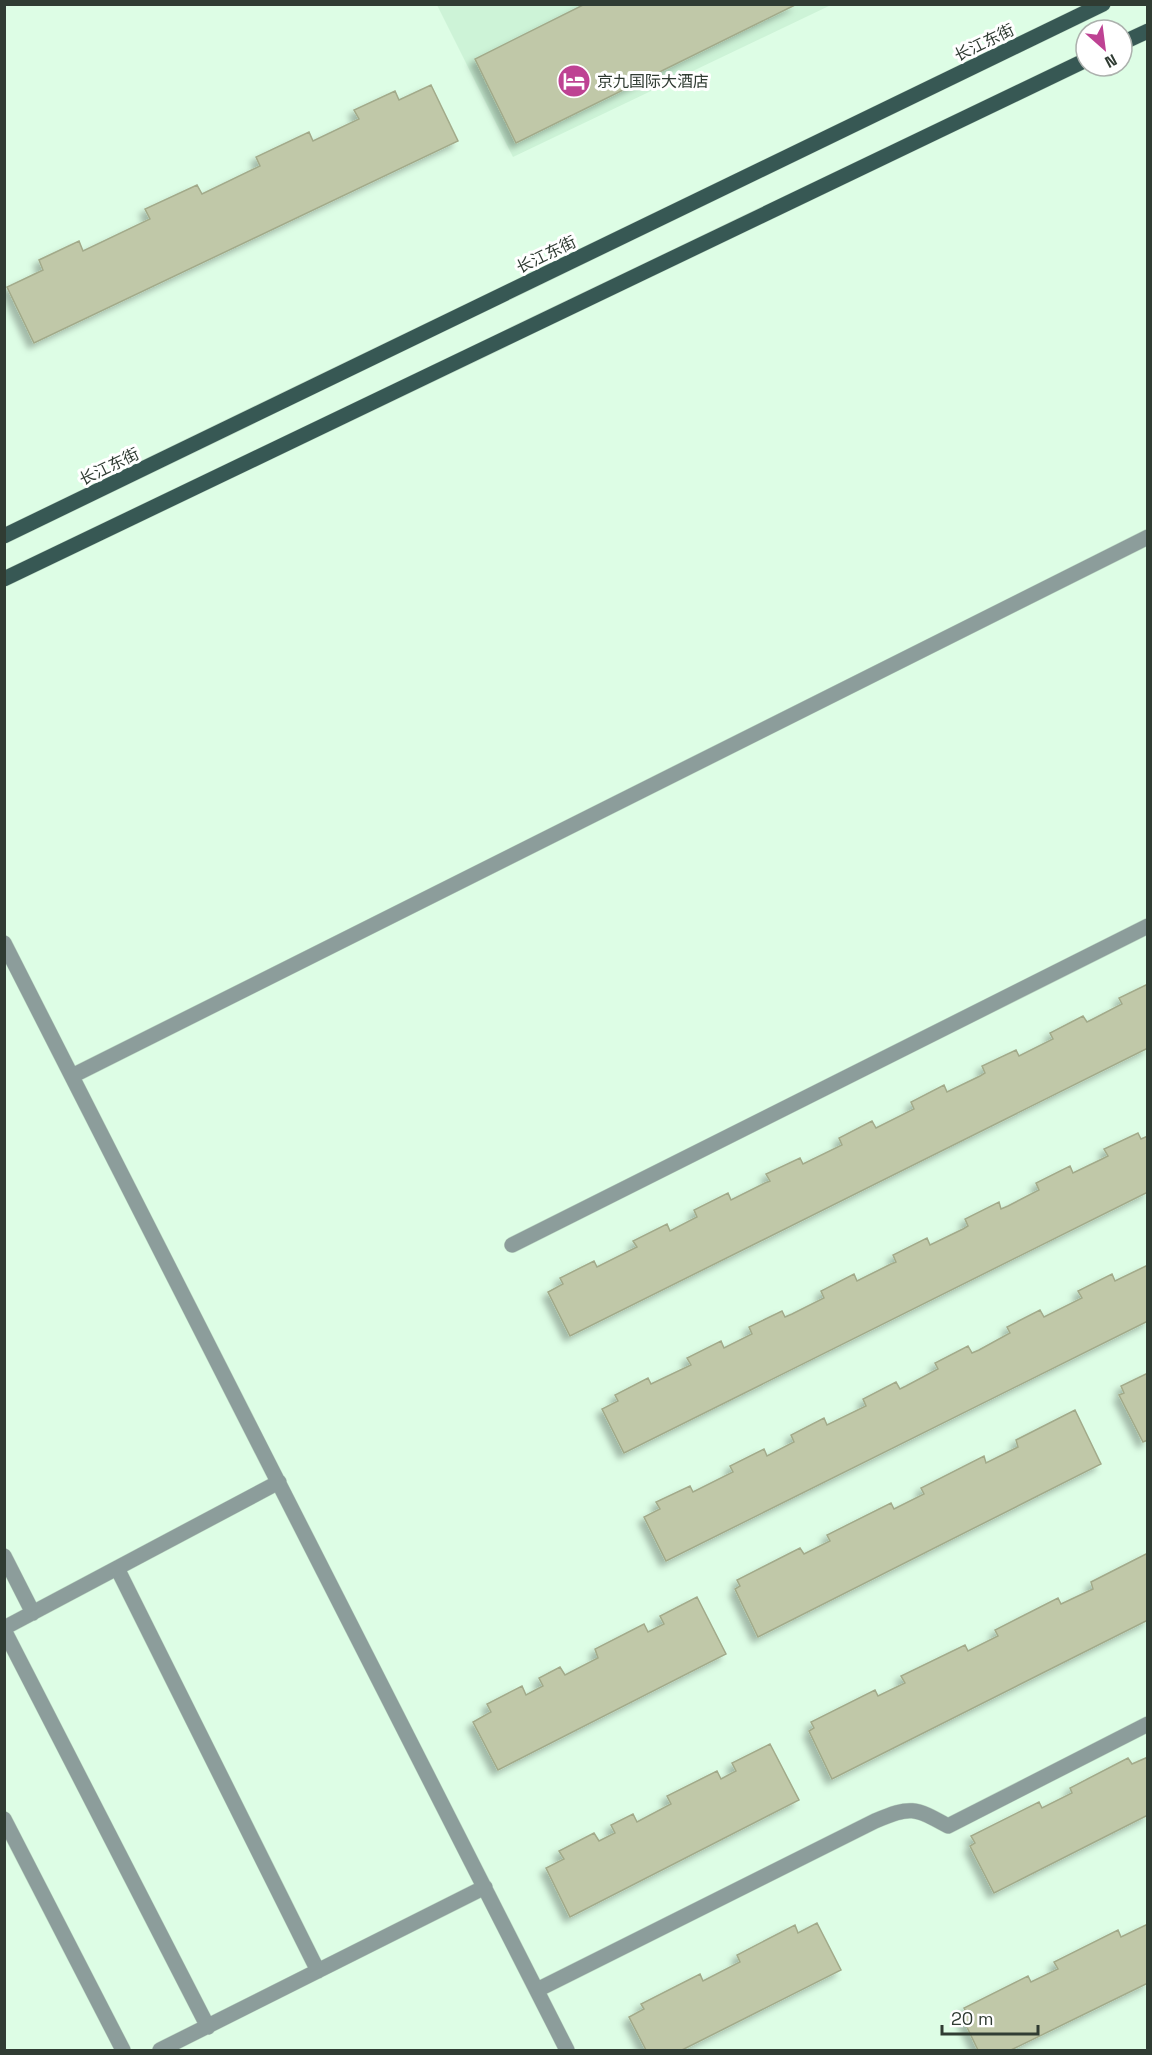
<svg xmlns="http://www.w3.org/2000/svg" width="1152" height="2055" font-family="'Space Grotesk','Noto Sans SC',sans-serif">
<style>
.built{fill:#cdf3d7}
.building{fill:#c0c8a8;stroke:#a2aa8a;stroke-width:1.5;filter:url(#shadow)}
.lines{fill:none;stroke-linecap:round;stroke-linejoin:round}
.minor-casing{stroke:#bedac5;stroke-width:16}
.major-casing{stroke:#bedac5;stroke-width:16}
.minor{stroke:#8c9d9b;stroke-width:15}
.major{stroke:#375854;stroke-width:15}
.labels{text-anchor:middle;stroke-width:6;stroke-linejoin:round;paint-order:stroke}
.street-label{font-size:16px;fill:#303c33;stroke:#fff}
.poi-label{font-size:16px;fill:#303c33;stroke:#fff;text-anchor:start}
</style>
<defs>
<filter id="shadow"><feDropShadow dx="-5.5" dy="5.5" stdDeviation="3" flood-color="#0004"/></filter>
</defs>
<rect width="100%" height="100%" fill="#ddfde5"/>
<path class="built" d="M437 5H831L513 157Z"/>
<path class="building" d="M585 4H797L516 143 475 59Z
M431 85 458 141 34 343 7 287 43 270 39 260 79 241 83 251 150 219 145 209 197 185 202 194 260 166 256 157 309 132 313 141 359 119 354 110 395 91 399 100Z
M1148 984V1048L570 1336 548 1292 563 1284 560 1278 594 1261 597 1267 637 1247 633 1241 667 1224 670 1231 697 1217 694 1210 728 1193 731 1200 765 1183 770 1181 766 1174 800 1158 803 1164 842 1145 839 1138 872 1121 876 1128 914 1109 911 1102 944 1085 947 1092 980 1076 985 1073 982 1066 1016 1050 1019 1056 1053 1039 1050 1033 1083 1016 1087 1022 1093 1019 1122 1004 1119 998Z
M1138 1133 1141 1139 1148 1136V1192L624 1453 602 1409 618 1401 615 1395 648 1378 651 1384 691 1365 687 1358 721 1341 724 1348 752 1334 749 1327 782 1311 785 1317 792 1314 824 1298 821 1291 854 1274 857 1281 891 1264 896 1262 893 1255 927 1238 930 1245 963 1229 968 1226 965 1219 999 1202 1001 1209 1008 1206 1039 1190 1036 1183 1070 1166 1073 1173 1102 1159 1108 1156 1104 1149Z
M1148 1265V1321L666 1561 644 1517 660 1509 656 1502 690 1486 693 1492 733 1472 730 1466 764 1449 767 1456 794 1442 791 1435 824 1418 827 1425 866 1406 863 1399 896 1382 900 1389 906 1386 938 1369 935 1363 968 1346 972 1353 979 1350 1010 1333 1007 1327 1040 1310 1044 1317 1082 1298 1078 1291 1112 1274 1115 1281Z
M1148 1373V1440L1143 1442 1119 1395 1124 1393 1121 1386Z
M1075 1410 1101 1464 758 1637 735 1589 740 1586 737 1580 800 1548 804 1554 830 1541 827 1535 891 1503 894 1509 924 1494 921 1488 984 1456 986 1463 1018 1447 1016 1440Z
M1148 1553V1620L832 1779 809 1731 814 1728 811 1722 875 1690 878 1696 905 1683 901 1676 965 1645 968 1651 998 1636 995 1630 1058 1598 1061 1604 1093 1589 1091 1582Z
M697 1597 726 1654 498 1770 473 1722 491 1712 487 1704 522 1686 526 1695 543 1686 539 1678 560 1667 565 1675 598 1658 595 1649 644 1624 648 1632 664 1624 660 1616Z
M770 1744 799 1800 570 1917 546 1868 564 1859 559 1851 594 1833 599 1841 615 1833 611 1825 633 1814 637 1822 671 1804 667 1796 717 1771 721 1779 736 1771 732 1763Z
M1148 1757V1815L994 1893 970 1846 975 1843 971 1836 1039 1802 1042 1808 1072 1793 1070 1788 1128 1758 1132 1764Z
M817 1923 841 1970 682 2050H646L629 2017 644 2009 641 2004 700 1974 703 1981 740 1962 737 1955 795 1925 798 1933Z
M1148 1924V1983L1011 2050H978L962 2017 967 2014 964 2008 1028 1976 1031 1982 1058 1969 1054 1962 1118 1930 1121 1937Z"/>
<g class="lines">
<g class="minor-casing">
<path id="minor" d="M4 943 567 2050
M72 1076 1148 537
M512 1245 1148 926
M4 1556 33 1613
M117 1568 318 1971
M4 1628 279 1482
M4 1630 208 2027
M4 1819 123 2050
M537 1990 875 1821C911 1806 914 1807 948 1826L1148 1724
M160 2050 485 1887"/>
</g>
<g class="major-casing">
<path id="major" d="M1122 43 1148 31
M4 536 1103 4
M4 579 1086 60"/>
</g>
<use href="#minor" class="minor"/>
<use href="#major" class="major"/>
</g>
<defs>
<g id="hotel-disc" transform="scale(1.725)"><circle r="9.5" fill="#be4293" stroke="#fff"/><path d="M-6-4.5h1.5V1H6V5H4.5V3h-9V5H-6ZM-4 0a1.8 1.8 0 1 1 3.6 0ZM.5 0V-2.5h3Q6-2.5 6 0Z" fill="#fff"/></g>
</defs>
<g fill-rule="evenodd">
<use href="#hotel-disc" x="574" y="81"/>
</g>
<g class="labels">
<g class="street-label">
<text transform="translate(984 42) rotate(-26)" y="6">长江东街</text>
<text transform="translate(546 254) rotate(-26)" y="6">长江东街</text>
<text transform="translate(109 466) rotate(-26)" y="6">长江东街</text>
</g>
<g class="poi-label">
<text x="597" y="87">京九国际大酒店</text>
</g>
</g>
<rect width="1152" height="2055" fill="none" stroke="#303c33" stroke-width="12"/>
<g transform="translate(1104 48) rotate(152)"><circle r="28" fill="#ffffff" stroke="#acb1ad" stroke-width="1.5"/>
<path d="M0-4.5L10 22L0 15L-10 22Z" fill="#be4293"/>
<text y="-9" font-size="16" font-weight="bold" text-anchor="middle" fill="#303c33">N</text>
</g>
<path d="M942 2025v9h96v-9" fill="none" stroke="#303c33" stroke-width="3"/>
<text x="951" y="2025" font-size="18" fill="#303c33" stroke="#ffffff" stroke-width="4.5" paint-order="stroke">20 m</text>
</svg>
